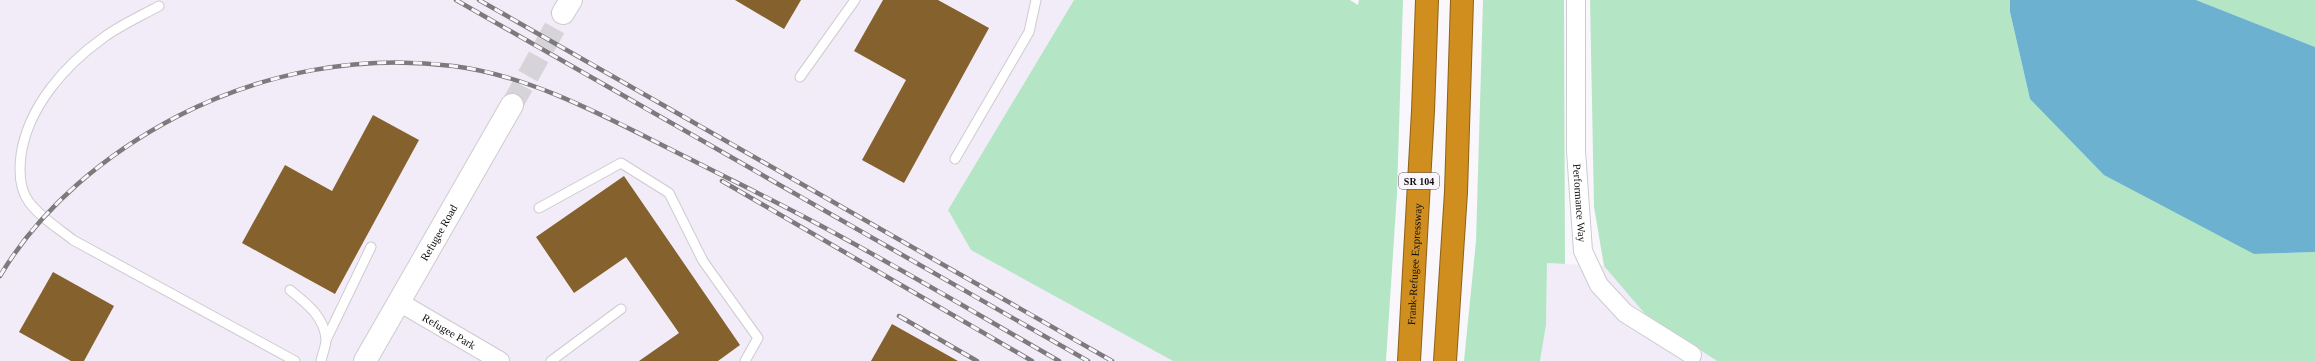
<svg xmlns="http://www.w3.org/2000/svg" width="2315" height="361" font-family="Georgia,serif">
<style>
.built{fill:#f2ecf8}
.green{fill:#b4e6c6}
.water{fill:#6cb2d0}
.building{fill:#85612d}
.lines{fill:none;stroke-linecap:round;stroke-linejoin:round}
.secondary-tunnel{stroke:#d7d4d9;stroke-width:22;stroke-dasharray:22 11;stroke-linecap:butt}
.lane-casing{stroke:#cdcbcf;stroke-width:11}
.street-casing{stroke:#cdcbcf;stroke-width:20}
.secondary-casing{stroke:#cdcbcf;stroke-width:24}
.highway-casing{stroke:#8d6219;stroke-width:24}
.lane{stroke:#fff;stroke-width:9}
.street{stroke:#fff;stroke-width:18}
.secondary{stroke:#fff;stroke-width:22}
.highway{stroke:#d08e1e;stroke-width:22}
.rail-casing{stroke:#7c7a7d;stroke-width:4.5}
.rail{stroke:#faf7fc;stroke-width:3;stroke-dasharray:9;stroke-linecap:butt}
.labels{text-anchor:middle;stroke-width:4;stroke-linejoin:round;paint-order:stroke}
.shield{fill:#faf7fc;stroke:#565558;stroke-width:1}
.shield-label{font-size:10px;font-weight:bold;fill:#100f11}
.street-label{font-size:11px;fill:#100f11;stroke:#faf7fc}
</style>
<rect width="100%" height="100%" fill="#faf7fc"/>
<path class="built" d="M0 0H1074L948 210 970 248 1173 361H0Z
M1547 263 1604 266 1645 314 1717 361H1540L1546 325Z"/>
<path class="green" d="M1074 0H1350L1358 5 1359 0H1403L1397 193 1386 361H1173L971 250 948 210Z
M1483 0H1564L1565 264 1547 263 1546 325 1540 361H1464L1476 241Z
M1590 0H2010V12L2030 99 2254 254 2315 252V361H1717L1645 314 1604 266 1594 207Z
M2196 0H2315V47Z"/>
<path class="water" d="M2010 0H2196L2315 47V252L2254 254 2104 175 2030 99 2010 12Z"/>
<path class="building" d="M735 0H801L784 29Z
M883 0H938L989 28 904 183 862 160 906 80 854 51Z
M373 115 419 140 335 294 242 243 285 165 332 191Z
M624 176 740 345 718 361H639L679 333 626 257 574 293 536 237Z
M53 272 114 306 84 361H71L19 332Z
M892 324 958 361H871Z"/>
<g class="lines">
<path class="secondary-tunnel" d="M512 105 563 13"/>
<g class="lane-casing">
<path id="lane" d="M159 6C141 16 120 25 103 38 65 65 28 107 21 155 19 171 19 189 29 202 40 217 58 228 73 240L295 361
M800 77 855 0
M955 159 1029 32 1036 0
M539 208 621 163 669 193 703 261 758 338 745 361
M290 290C306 303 325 317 326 340 326 346 322 355 321 361
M326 340 371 247
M551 361 621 309"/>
</g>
<g class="street-casing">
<g id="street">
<path id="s1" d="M1576 0V151L1583 251 1599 285 1625 313 1692 355"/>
<path id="s2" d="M399 302 500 361"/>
</g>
</g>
<g class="secondary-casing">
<g id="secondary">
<path d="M563 13 571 0"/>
<path id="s3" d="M365 361 512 105"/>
</g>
</g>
<g class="highway-casing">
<g id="highway">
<path id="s4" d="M1409 361 1423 111 1427 0"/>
<path d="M1445 361 1456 192 1462 0"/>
</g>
</g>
<use href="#lane" class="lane"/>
<use href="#street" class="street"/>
<use href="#secondary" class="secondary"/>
<use href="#highway" class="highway"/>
<g class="rail-casing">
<path id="rail" d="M456 0 1088 361
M479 0 1112 361
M722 181 1032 361
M0 276C41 207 107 153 178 116 262 73 358 54 453 66 535 76 615 122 688 158 729 179 771 199 812 221 895 265 977 314 1059 361
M899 316 977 361"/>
</g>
<use href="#rail" class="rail"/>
</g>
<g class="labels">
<rect class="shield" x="1399" y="173" width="40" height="16" rx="3"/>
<g class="shield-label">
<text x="1419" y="185">SR 104</text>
</g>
<g class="street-label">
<text dy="4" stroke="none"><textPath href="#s1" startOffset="203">Performance Way</textPath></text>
<text dy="4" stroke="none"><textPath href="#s3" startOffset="148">Refugee Road</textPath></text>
<text dy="4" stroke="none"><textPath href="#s4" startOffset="97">Frank-Refugee Expressway</textPath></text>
<text dy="4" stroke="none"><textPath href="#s2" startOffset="58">Refugee Park</textPath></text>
</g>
</g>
</svg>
